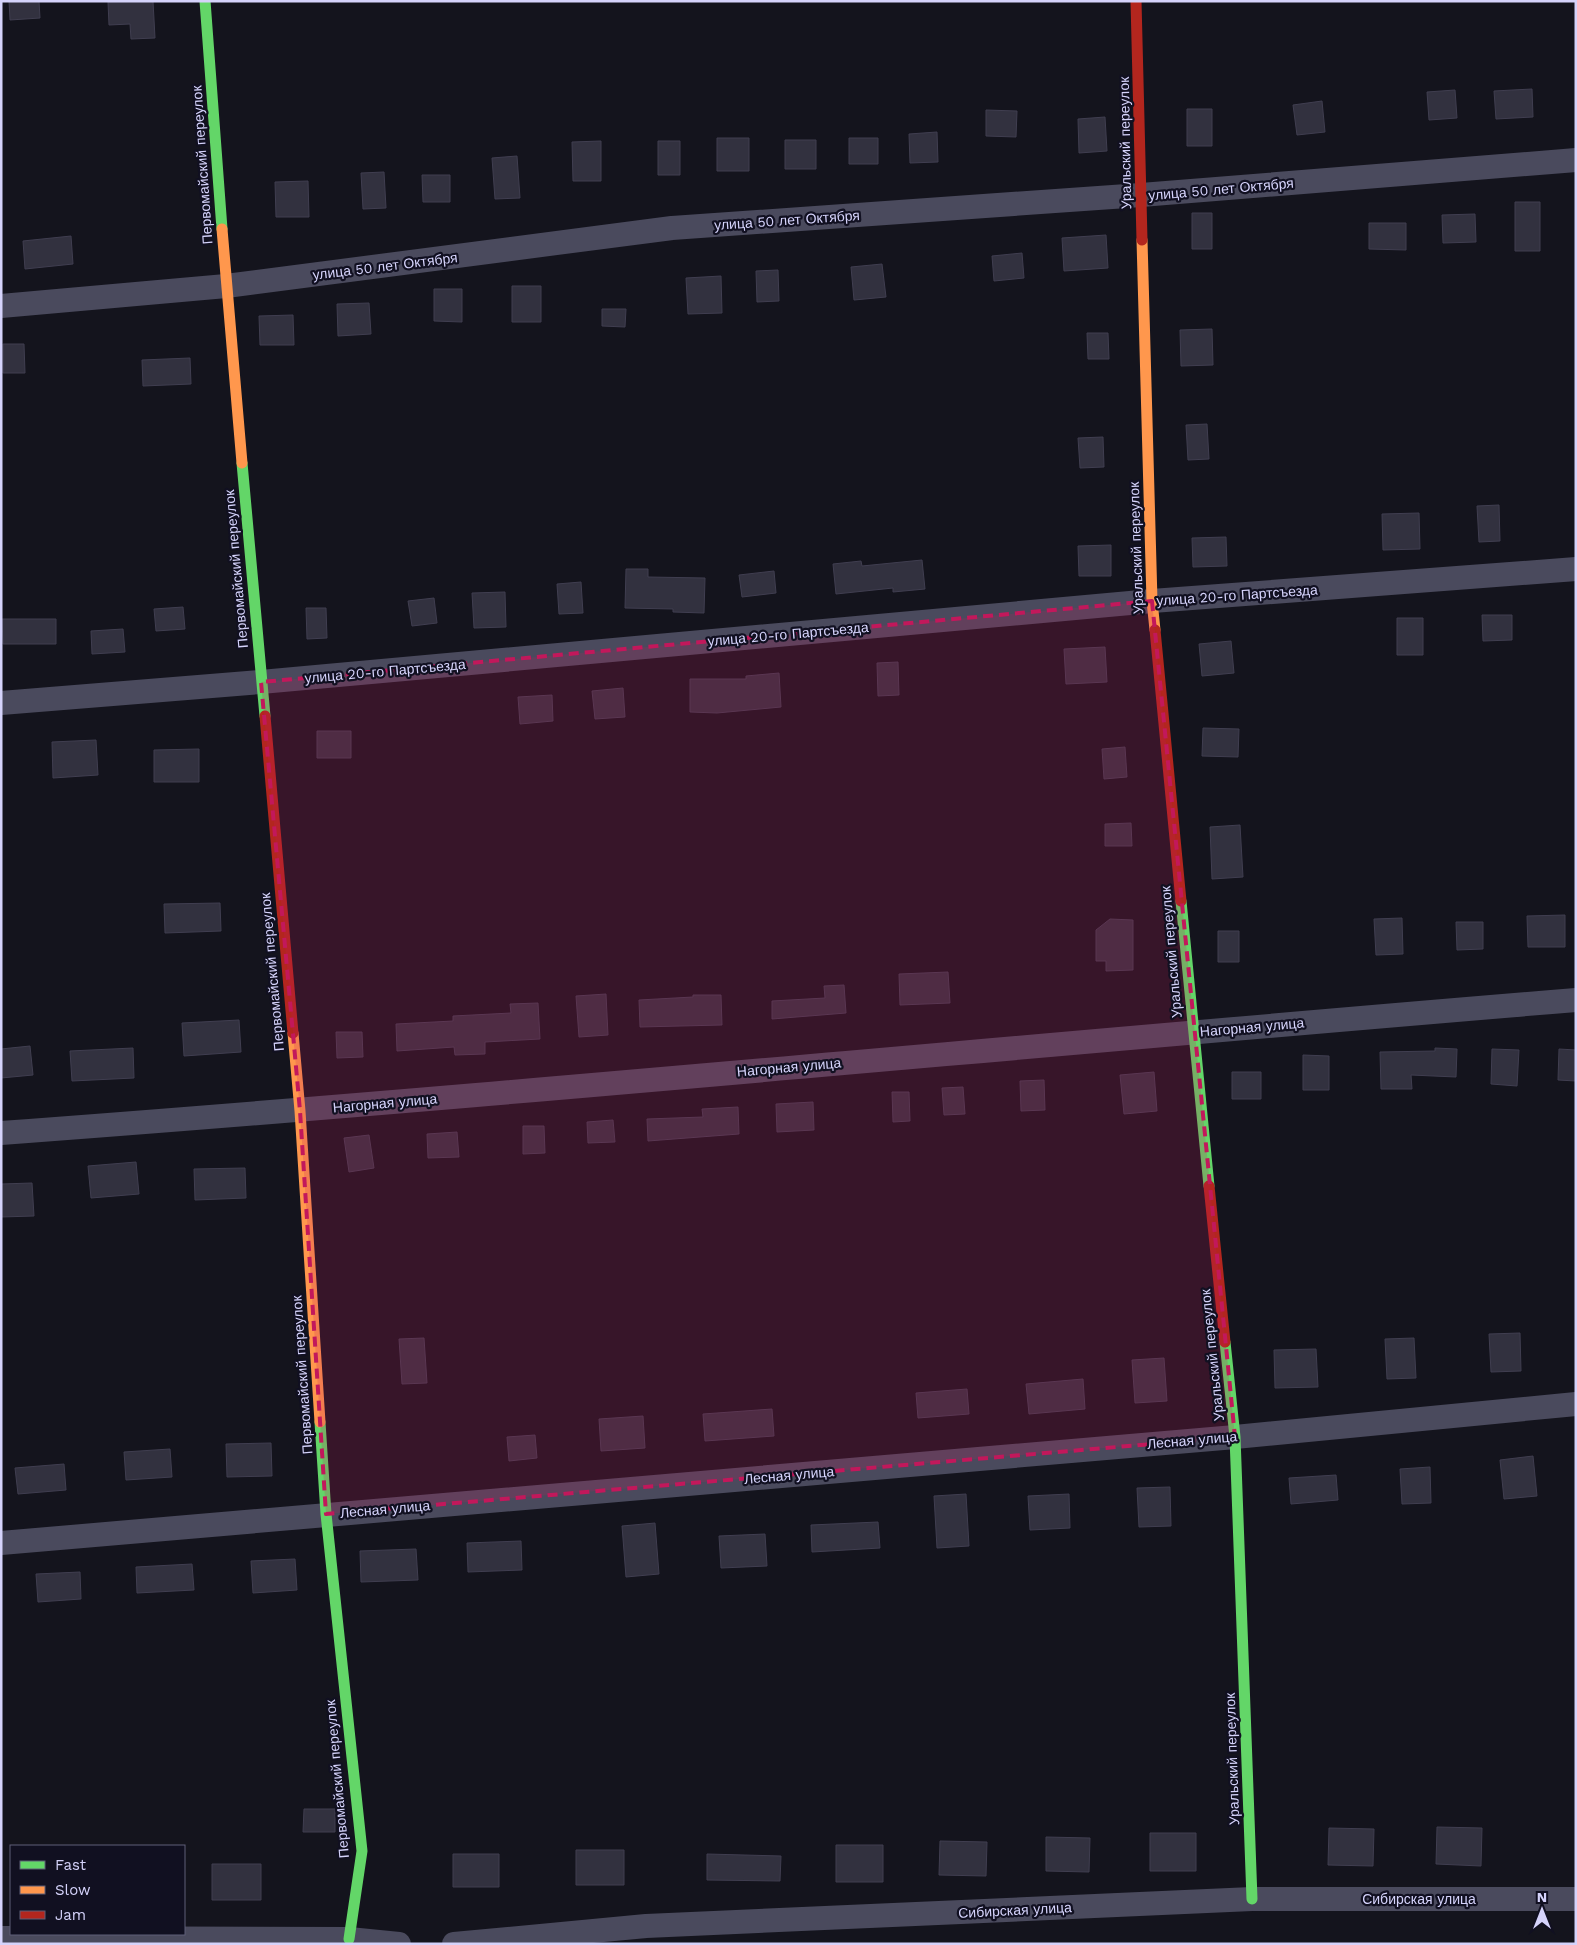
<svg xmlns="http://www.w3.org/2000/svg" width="1577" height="1945" font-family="'Work Sans',sans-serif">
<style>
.building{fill:#32313f;stroke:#403e50}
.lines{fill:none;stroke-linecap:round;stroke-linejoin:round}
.street{stroke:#4a4a5d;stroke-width:24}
.fast{stroke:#63d668;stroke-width:11}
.slow{stroke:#ff974d;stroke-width:11}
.jam{stroke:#b3261e;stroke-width:11}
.marked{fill:#c2185b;fill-opacity:0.2;stroke:#c2185b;stroke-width:4;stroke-dasharray:10 6;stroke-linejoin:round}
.labels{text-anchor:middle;stroke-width:4.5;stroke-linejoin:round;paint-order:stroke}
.street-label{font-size:14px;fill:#d5d3fb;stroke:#111021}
</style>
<rect width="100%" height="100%" fill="#14141d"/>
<path class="building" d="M9 1H39L40 18 10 20Z
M153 1 155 38 131 39 130 24 109 25 108 2Z
M1532 89 1533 117 1496 119 1494 91Z
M1455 90 1457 118 1429 120 1427 92Z
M1322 101 1325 132 1297 135 1293 105Z
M1187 109H1212V146H1187Z
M986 110 1017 111 1016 137 986 136Z
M1105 117 1107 151 1079 153 1078 119Z
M937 132 938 162 910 163 909 134Z
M717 138H749V171H717Z
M849 138H878V164H849Z
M785 140H816V169H785Z
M601 141V181H573L572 142Z
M658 141H680V175H658Z
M517 156 520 198 495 199 492 158Z
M384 172 386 208 363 209 361 173Z
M422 175H450V202H423Z
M308 181 309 217H276L275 182Z
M1515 202H1540V251H1515Z
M1192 213H1212V249H1192Z
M1475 214 1476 242 1443 243 1442 215Z
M1369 223H1406V250L1369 249Z
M1106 235 1108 268 1064 271 1062 238Z
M71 236 73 264 25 269 23 241Z
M1022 253 1024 278 994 281 992 256Z
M882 264 886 297 854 300 851 267Z
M778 270 779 301 757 302 756 271Z
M721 276 722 313 688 314 686 278Z
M512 286H541V322H512Z
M434 289H462V322L434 321Z
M369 303 371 334 338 336 337 304Z
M602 309H626L625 327 602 326Z
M293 315 294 345H260L259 316Z
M1212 329 1213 365 1181 366 1180 330Z
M1087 333H1108L1109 359H1088Z
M3 344H24L25 373H3Z
M190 358 191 384 143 386 142 360Z
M1207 424 1209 459 1188 460 1186 425Z
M1103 437 1104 467 1080 468 1078 438Z
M1499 505 1500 541 1479 542 1477 506Z
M1419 513 1420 549 1383 550 1382 514Z
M1226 537 1227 566 1193 567 1192 538Z
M1111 545V576H1079L1078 546Z
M922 560 925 589 893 592V588L836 594 833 564 861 561 862 566Z
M626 569H648V577L705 578 704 613 673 612V609L625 608Z
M774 571 776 593 742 597 739 575Z
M581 582 583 613 559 614 557 584Z
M505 592 506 627 474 628 472 593Z
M434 598 437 623 412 626 408 601Z
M183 607 185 629 156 631 154 609Z
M306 608H326L327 638 307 639Z
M1482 615H1512V640L1483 641Z
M1397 618H1423V655H1397Z
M2 619H56V644H3Z
M123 629 125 652 92 654 91 631Z
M1231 641 1234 673 1202 676 1199 644Z
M1105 647 1107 682 1066 684 1064 649Z
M898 662 899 695 878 696 877 663Z
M779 673 781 707 717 713 690 712V679H746V676Z
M623 688 625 717 595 719 592 691Z
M552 695 553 721 520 724 518 697Z
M1203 728 1239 729 1238 757 1202 756Z
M317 731H351V758H317Z
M96 740 98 775 53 778 52 742Z
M1125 747 1127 777 1104 779 1102 749Z
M199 749V782H154V750Z
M1131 823 1132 846H1105V824Z
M1240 825 1243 877 1212 879 1210 827Z
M220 903 221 931 165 933 164 904Z
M1565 915V947H1528L1527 916Z
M1402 918 1403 954 1376 955 1374 919Z
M1110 919 1133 920V970L1106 971V961H1096V930Z
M1456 922H1483V949L1457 950Z
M1218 931H1239V962H1218Z
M948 972 950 1003 900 1005 899 974Z
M844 985 846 1013 772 1019V1001L825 998 824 986Z
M606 994 608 1035 579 1037 576 996Z
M693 995H721L722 1025 640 1027 639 1000 693 997Z
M538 1003 540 1039 485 1042V1054L455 1055 454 1047 397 1051 396 1024 453 1021V1016L511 1013 510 1004Z
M239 1020 241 1052 184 1056 182 1023Z
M336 1032H362L363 1057 337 1058Z
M30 1046 33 1075 1 1078V1049Z
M133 1048 134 1078 72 1081 70 1051Z
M1435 1048 1457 1049 1456 1077 1411 1075 1412 1089H1381L1380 1052 1435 1051Z
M1492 1049 1519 1050 1517 1086 1491 1084Z
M1559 1049 1576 1050V1081L1558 1080Z
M1303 1055 1329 1056V1090H1303Z
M1154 1072 1157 1111 1124 1114 1120 1075Z
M1232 1072H1261V1099H1232Z
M1044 1080 1045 1110 1021 1111 1020 1081Z
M963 1087 965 1114 944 1115 942 1088Z
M892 1092H909L910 1121 893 1122Z
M813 1102 814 1130 777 1132 776 1104Z
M738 1107 739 1134 648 1141 647 1119 703 1117 702 1109Z
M613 1120 615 1142 588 1143 587 1122Z
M523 1126H544L545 1153 523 1154Z
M457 1132 459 1157 428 1158 427 1134Z
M369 1135 374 1168 349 1172 344 1138Z
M136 1162 139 1194 91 1198 88 1166Z
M245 1168 246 1198 195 1200 194 1169Z
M32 1183 34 1216 1 1217V1184Z
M1520 1333 1521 1371 1491 1372 1489 1334Z
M424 1338 427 1383 402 1384 399 1339Z
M1414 1338 1416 1378 1387 1379 1385 1339Z
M1316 1349 1318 1387 1275 1388 1274 1350Z
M1164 1358 1167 1401 1135 1403 1132 1360Z
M1083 1379 1085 1409 1029 1414 1026 1384Z
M967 1389 969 1414 918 1418 916 1393Z
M772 1409 774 1436 705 1441 703 1414Z
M643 1416 645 1448 601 1451 599 1419Z
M535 1435 537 1458 509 1461 507 1437Z
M271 1443 272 1476 227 1477 226 1444Z
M170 1449 172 1477 126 1480 124 1452Z
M1533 1456 1537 1496 1504 1499 1500 1460Z
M64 1464 66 1490 18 1494 15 1468Z
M1430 1467 1431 1503 1402 1504 1400 1469Z
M1336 1475 1338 1500 1291 1504 1289 1478Z
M1170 1487 1171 1526 1139 1527 1137 1488Z
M966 1494 969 1546 937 1548 934 1496Z
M1069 1494 1070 1528 1030 1530 1028 1496Z
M878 1522 880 1548 812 1552 811 1525Z
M655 1523 659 1574 626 1577 622 1526Z
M765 1534 767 1566 721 1568 719 1536Z
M521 1541 522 1570 468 1572 467 1543Z
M416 1549 418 1580 361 1582 360 1551Z
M295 1559 297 1590 253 1593 251 1561Z
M192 1564 194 1590 137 1593 136 1567Z
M80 1572 81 1599 38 1602 36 1574Z
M304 1809H335V1832H303Z
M1437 1827 1482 1828 1481 1866 1436 1864Z
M1329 1828 1374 1829 1373 1866 1328 1865Z
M1150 1833H1196V1871H1150Z
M1046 1837 1090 1838 1089 1872 1046 1871Z
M940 1841 987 1842 986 1876 939 1875Z
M836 1845H883V1882H836Z
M576 1850H624V1885H576Z
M453 1854H499V1887H453Z
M707 1854 781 1856 780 1881 707 1880Z
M212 1864H261V1900H212Z"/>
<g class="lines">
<path class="street" d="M1 306 226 286 672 228 1141 195 1576 160
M1 703 261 682 1152 601 1576 569
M1 1133C526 1094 1051 1043 1576 1000
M1 1543 1235 1437 1576 1404
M1 1938 349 1939 399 1944
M454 1944 646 1926 1252 1899H1576"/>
<path class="fast" d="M205 1 222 229
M242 463 265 716
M1181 901 1209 1186
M1225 1342 1235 1437 1252 1899
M320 1422 326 1514 362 1851 349 1939"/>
<path class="slow" d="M222 229 242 463
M1142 240 1152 601 1155 630
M293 1033 300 1111 320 1422"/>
<path class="jam" d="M1136 1 1142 240
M1155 630 1181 901
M265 716 293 1033
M1209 1186 1225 1342"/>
</g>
<path class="marked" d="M1152 601 1235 1437 326 1514 300 1111 261 682Z"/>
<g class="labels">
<g class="street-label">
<text transform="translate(1125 143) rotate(-91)" y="5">Уральский переулок</text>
<text transform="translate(202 165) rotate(-94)" y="5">Первомайский переулок</text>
<text transform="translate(1221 189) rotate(-5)" y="5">улица 50 лет Октября</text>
<text transform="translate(787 220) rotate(-4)" y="5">улица 50 лет Октября</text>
<text transform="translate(385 266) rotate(-7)" y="5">улица 50 лет Октября</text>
<text transform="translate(1136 548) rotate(-92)" y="5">Уральский переулок</text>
<text transform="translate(236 569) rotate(-95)" y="5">Первомайский переулок</text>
<text transform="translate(1237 595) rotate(-4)" y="5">улица 20-го Партсъезда</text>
<text transform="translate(788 634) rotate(-5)" y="5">улица 20-го Партсъезда</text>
<text transform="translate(385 671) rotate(-5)" y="5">улица 20-го Партсъезда</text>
<text transform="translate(1171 952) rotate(-95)" y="5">Уральский переулок</text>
<text transform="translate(272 972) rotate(-95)" y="5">Первомайский переулок</text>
<text transform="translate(1252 1027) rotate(-5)" y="5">Нагорная улица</text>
<text transform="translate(789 1067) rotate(-5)" y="5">Нагорная улица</text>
<text transform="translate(385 1103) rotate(-5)" y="5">Нагорная улица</text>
<text transform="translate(1212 1355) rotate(-96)" y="5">Уральский переулок</text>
<text transform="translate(302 1375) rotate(-94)" y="5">Первомайский переулок</text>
<text transform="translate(1192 1440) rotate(-5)" y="5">Лесная улица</text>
<text transform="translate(789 1475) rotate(-5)" y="5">Лесная улица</text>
<text transform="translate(385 1509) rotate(-5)" y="5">Лесная улица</text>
<text transform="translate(1232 1759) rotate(-92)" y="5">Уральский переулок</text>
<text transform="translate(337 1779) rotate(-95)" y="5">Первомайский переулок</text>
<text x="1419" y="1904">Сибирская улица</text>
<text transform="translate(1015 1910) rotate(-3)" y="5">Сибирская улица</text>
</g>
</g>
<rect width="1577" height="1945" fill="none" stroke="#d5d3fb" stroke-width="5"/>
<rect x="10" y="1845" width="175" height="90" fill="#111021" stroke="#5f5e78"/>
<rect x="20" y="1861" width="25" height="8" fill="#63d668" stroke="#5f5e78"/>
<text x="55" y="1870" font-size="15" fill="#d5d3fb">Fast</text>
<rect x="20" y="1886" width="25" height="8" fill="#ff974d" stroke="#5f5e78"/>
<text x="55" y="1895" font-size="15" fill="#d5d3fb">Slow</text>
<rect x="20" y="1911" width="25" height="8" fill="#b3261e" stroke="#5f5e78"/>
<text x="55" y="1920" font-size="15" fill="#d5d3fb">Jam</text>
<g transform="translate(1542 1910)" stroke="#111021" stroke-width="4" paint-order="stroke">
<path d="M0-4L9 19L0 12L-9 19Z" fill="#d5d3fb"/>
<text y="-8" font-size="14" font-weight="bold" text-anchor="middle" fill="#d5d3fb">N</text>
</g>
</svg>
